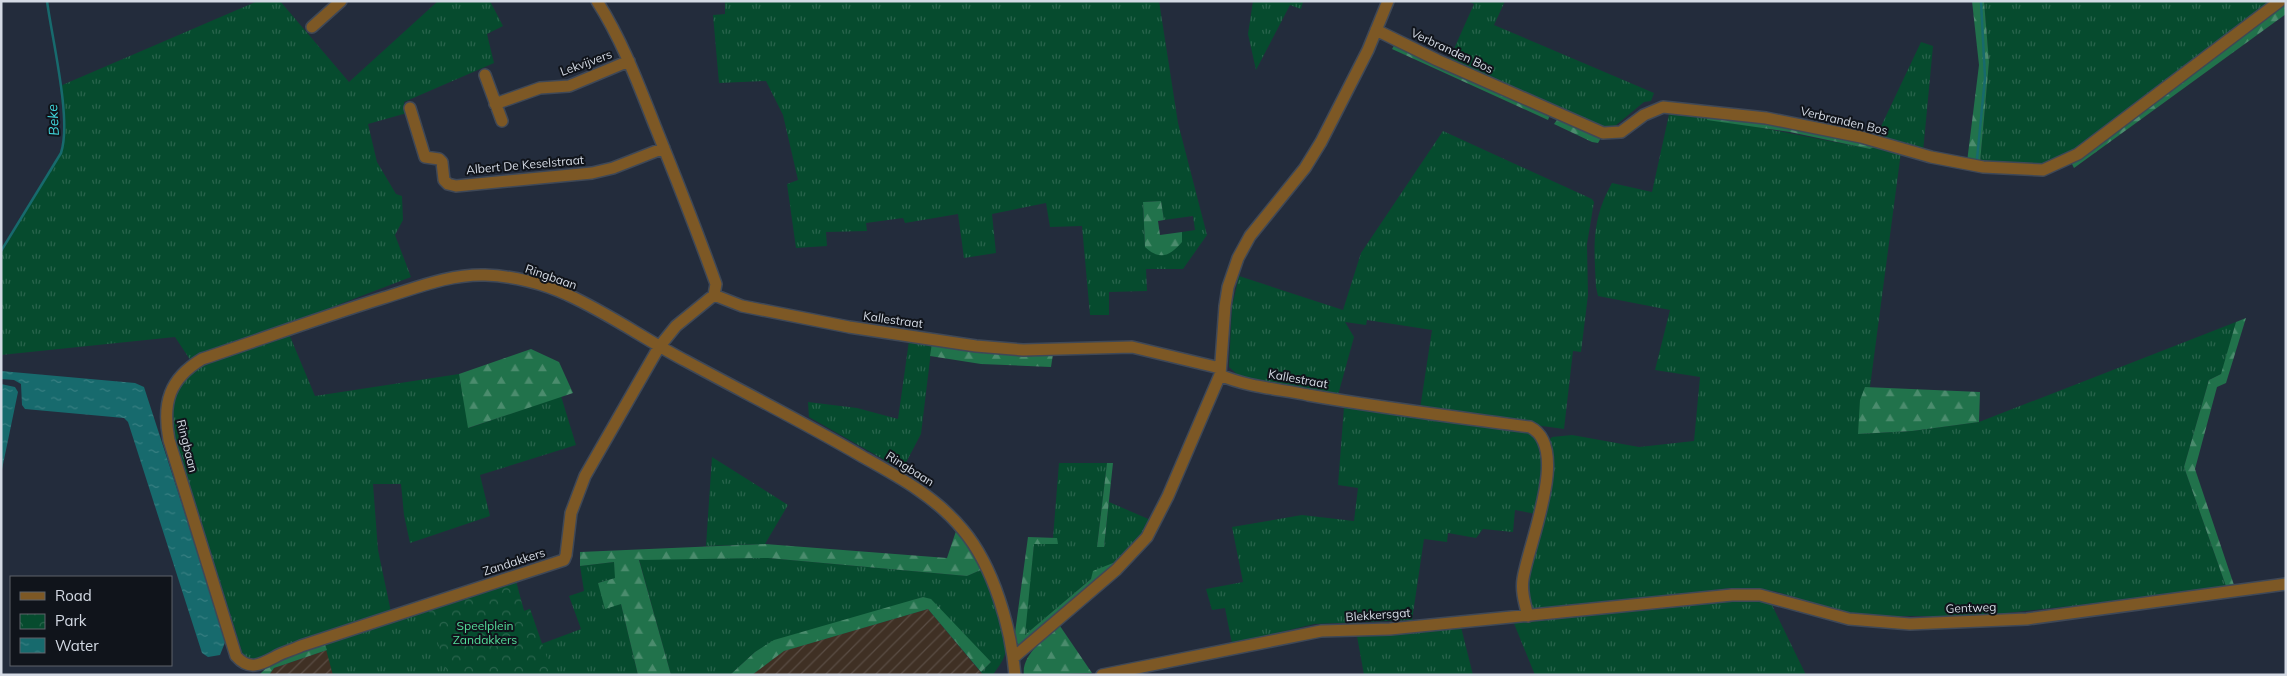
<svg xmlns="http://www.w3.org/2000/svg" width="2287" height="676" font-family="Mulish,sans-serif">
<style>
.industrial{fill:url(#industrial-furrows)}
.grass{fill:url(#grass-tufts);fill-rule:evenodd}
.forest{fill:url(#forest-firs)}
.park{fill:url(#park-crowns)}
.water{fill:url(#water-ripples)}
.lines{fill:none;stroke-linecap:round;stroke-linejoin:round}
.stream{stroke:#176a6d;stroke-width:2.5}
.minor-casing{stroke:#3f4857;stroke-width:14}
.minor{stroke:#7d5825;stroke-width:11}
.labels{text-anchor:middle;stroke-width:4;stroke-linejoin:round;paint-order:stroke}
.street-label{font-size:12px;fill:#d4dae4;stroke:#10141b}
.park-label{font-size:12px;fill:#55de9b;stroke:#10141b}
.water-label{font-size:14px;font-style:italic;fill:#41d9df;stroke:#10141b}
</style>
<defs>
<pattern id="industrial-furrows" width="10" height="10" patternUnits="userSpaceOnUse" patternTransform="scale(1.25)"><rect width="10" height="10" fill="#3f3024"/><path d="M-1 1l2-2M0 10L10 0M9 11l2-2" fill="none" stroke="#5a4d44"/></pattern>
<pattern id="grass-tufts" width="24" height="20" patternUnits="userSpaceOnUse" patternTransform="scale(1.25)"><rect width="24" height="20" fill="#064b2e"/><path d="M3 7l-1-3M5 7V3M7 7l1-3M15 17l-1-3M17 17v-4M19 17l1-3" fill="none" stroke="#29644c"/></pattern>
<pattern id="forest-firs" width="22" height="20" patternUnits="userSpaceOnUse" patternTransform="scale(1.25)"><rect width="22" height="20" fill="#21724b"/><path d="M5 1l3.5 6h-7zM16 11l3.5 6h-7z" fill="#4b8c6d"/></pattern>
<pattern id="park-crowns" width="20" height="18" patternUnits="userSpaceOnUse" patternTransform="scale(1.25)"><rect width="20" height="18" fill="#064b2e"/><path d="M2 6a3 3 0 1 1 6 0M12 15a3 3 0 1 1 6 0" fill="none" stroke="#29644c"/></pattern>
<pattern id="water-ripples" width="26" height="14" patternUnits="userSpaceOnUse" patternTransform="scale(1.25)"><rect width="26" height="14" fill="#176a6d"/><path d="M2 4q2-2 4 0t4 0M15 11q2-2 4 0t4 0" fill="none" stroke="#387f82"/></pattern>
</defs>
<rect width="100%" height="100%" fill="#232c3c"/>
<path class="industrial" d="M928 609 983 675H752L783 651Z
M327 650 333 675H269L274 668Z"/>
<path class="grass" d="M258 1H280L349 82 438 1H490L503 26 487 34 494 63 404 102 407 113 368 124 377 162 396 194 402 196 403 220 395 235 411 277 191 361 175 337 1 355V254L61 153 65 132 60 86Z
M725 1H1159L1178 123 1207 235 1183 269H1146L1147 291 1109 292V315H1090L1082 226 1050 227 1046 203 992 214 996 253 964 258 958 214 905 223 903 218 866 223 867 231 826 232 827 246 796 248 787 184 798 180 783 115 766 81 719 83 713 15 725 14ZM1161 201 1164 220 1193 216 1195 230 1182 232V242L1145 247 1143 202Z
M1253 1 1303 2 1301 9 1290 5 1256 70 1248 34Z
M1468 1H1505L1494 25 1654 93 1651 101 1644 102 1609 131 1449 60 1474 4Z
M1984 1H2272L2077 150 2041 165 1980 163 1989 62Z
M1921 42 1933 46 1923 152 1876 137Z
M1670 110 1870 149 1875 143 1901 152 1870 387H1865L1858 434 1912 431 1979 422 2236 322 2223 369 2221 374 2209 380 2184 467 2227 589 1978 616H1888L1848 613 1774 591 1731 588 1536 611C1527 604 1528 594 1527 584L1551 449 1549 440 1552 437 1572 435 1639 447 1694 441 1700 377 1655 370 1670 310 1598 296 1596 287C1594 247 1591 220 1612 183L1652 192Z
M1443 131 1592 199 1594 202 1587 244 1588 295 1581 352 1573 351 1564 429 1420 409 1432 330 1367 320 1366 325 1345 322 1354 337 1338 395 1239 376 1229 367 1232 306 1239 276 1343 310 1361 253Z
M289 334 315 396 459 374 469 428 561 396 576 445 480 475 490 516 410 543 404 515 401 484H373L378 550 391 612 269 653 255 663 245 661 175 438C169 411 173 387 195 369Z
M909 341 932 343 921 434 902 470 809 417 808 402 857 408 898 419Z
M1344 407 1528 431 1542 447 1544 474 1536 514 1515 510 1513 532 1483 529 1476 538 1448 533 1447 542 1424 539 1412 620 1314 624 1232 644 1225 608 1212 610 1206 589 1243 582 1232 527 1302 515 1354 521 1358 488 1338 485Z
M712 457 788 505 765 544 706 546Z
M1059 463H1107L1097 547H1104L1109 502 1153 521 1144 535 1114 567 1094 571 1092 578 1024 636 1034 544H1058L1053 538Z
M768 558 967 576 983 569C991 588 1009 634 1005 654 1003 662 997 668 993 675H983L981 672 991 662 923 597 755 652 730 675H671L639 559Z
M614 562 616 578 598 583 621 604 638 675H333L324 642 515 578 524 611 530 609 541 644 581 629 569 596 584 591 580 566Z
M1728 599 1760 600 1771 603 1806 675H1535L1513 621Z
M1461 627 1473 675H1364L1357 636Z"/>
<path class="forest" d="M1972 1H1984L1989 62 1980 163 1967 162 1979 65Z
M2286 3V14L2074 168 2071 162Z
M1395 44 1551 113 1548 120 1392 49Z
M1708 114 1767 121 1875 143 1874 147 1870 149 1790 132 1707 120Z
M1559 117 1602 136 1598 143 1592 142 1554 124Z
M1161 201 1164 220 1158 221 1160 235 1182 232V242C1170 256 1160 261 1145 247L1143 202Z
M2246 318 2226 383 2217 387 2195 469 2235 588 2227 589 2184 467 2209 380 2221 374 2236 322Z
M932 343 1053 354 1051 367 981 364 930 356Z
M531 349 559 362 573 393 468 428 459 374Z
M1865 387 1980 392 1979 422 1912 431 1858 434 1860 400Z
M1107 463H1113L1104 547H1097Z
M957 528 983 569 967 576 768 558 639 560 671 675H638L621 604 605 609 598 583 615 578 614 562 580 566V552L765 544 947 558Z
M1028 537 1057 538 1058 544H1034L1025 635 1091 579 1093 571 1113 563 1114 567 1027 643 1019 645 1014 640Z
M923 597 931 599 991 662 981 672 928 609 784 651 752 675H730L755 652 774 640Z
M1060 626 1092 673 1024 675C1021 655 1046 637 1060 626Z
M324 642 327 650 274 668 269 675H259L270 664Z"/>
<path class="park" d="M515 578 524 611 530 609 553 675H447L428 607Z"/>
<path class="water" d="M1 371 135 383 144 387 226 640 220 655 208 657 202 653 128 422 124 418 25 409 22 405 21 384 14 380 1 379Z
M1 384 15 387 18 392 1 474Z"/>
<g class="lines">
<path class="stream" d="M1977 159 1985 78 1981 1
M1 251 61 153C72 120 52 39 47 1"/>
<g class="minor-casing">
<path id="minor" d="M597 1C622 40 638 83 655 126 676 178 697 231 716 284L714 295 676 326 659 347 585 476 571 513 566 555 564 560 301 646C293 650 283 652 275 657 260 665 249 671 236 656L169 440C162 403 169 379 202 359 262 339 322 317 383 298 416 288 449 274 485 275 512 276 543 283 568 295 608 313 646 340 686 361 745 393 805 423 863 457 899 477 936 497 963 530 994 567 1011 628 1015 675
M312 27 341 1
M1376 30 1437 60 1603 133 1621 132 1644 115 1663 107 1766 118 1861 137 1931 157 1983 167 2043 170 2078 154 2280 1
M485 75 502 121
M495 104 540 88 569 86 629 61
M410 108 425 157 439 159 442 162 444 180 448 184 456 186 592 173 613 168 664 148
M714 295 742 306 849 327 976 346 1023 350 1132 347 1220 368
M1220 375C1247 387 1279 389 1308 395 1382 408 1456 417 1530 427 1571 447 1528 544 1523 579 1521 592 1525 604 1528 616
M1013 658 1116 570 1147 537 1168 496 1220 375 1225 306 1228 287 1238 258 1250 236 1305 168 1321 142 1368 50 1388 1
M1102 675 1321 631 1390 629 1732 595H1760L1849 619 1910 624 2027 619 2286 584"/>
</g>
<use href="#minor" class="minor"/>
</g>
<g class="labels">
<g class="street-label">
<text transform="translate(1452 51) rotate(25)" y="4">Verbranden Bos</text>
<text transform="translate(586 63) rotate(-20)" y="4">Lekvijvers</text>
<text transform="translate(1844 121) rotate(13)" y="4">Verbranden Bos</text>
<text transform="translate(525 165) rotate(-5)" y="4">Albert De Keselstraat</text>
<text transform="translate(551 277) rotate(19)" y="4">Ringbaan</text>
<text transform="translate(893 320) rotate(8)" y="4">Kallestraat</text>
<text transform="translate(1298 379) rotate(10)" y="4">Kallestraat</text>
<text transform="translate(187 446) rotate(76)" y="4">Ringbaan</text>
<text transform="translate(910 469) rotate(32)" y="4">Ringbaan</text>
<text transform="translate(514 562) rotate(-18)" y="4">Zandakkers</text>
<text transform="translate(1971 608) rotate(-2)" y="4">Gentweg</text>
<text transform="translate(1378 615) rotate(-4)" y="4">Blekkersgat</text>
</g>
<g class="park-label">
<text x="485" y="630">Speelplein<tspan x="485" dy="14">Zandakkers</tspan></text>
</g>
<g class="water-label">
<text transform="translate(53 120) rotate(-94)" y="5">Beke</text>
</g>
</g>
<rect width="2287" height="676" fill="none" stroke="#d4dae4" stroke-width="5"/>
<rect x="10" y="576" width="162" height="90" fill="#10141b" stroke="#5e636b"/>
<rect x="20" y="592" width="25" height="8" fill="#7d5825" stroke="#5e636b"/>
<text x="55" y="601" font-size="15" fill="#d4dae4">Road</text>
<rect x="20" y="614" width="25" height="15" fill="url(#park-crowns)" stroke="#5e636b"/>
<text x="55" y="626" font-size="15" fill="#d4dae4">Park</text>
<rect x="20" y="638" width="25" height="15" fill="url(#water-ripples)" stroke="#5e636b"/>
<text x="55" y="651" font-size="15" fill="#d4dae4">Water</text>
</svg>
